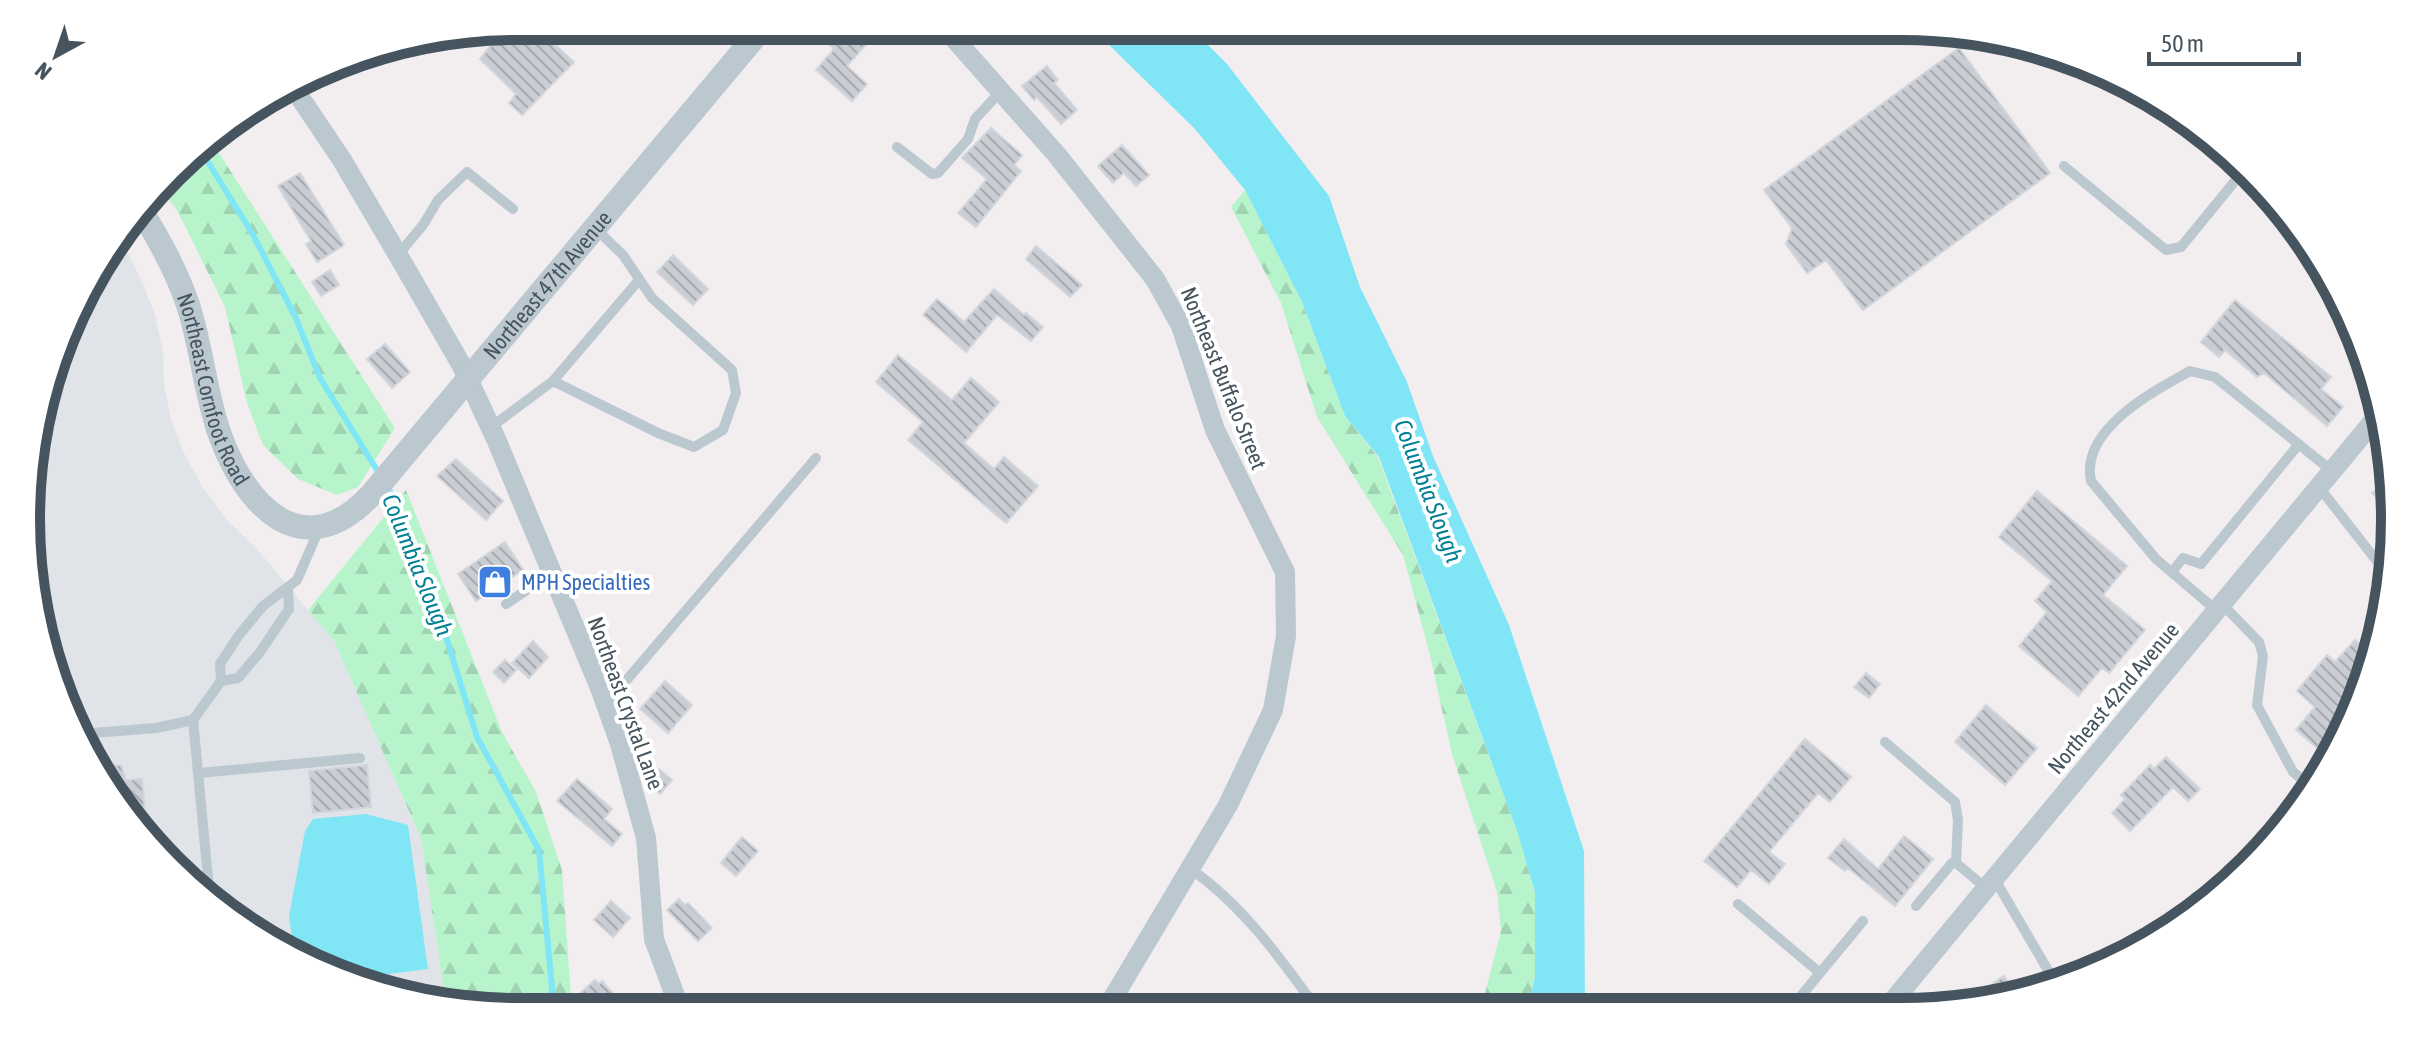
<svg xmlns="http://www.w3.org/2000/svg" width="2421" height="1038" font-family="'Asap Condensed',sans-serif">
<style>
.airport{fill:#e0e3e7}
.forest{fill:url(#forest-firs)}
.water{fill:#80e6f6}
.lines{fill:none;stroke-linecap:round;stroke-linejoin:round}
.stream{stroke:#80e6f6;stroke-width:6}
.building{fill:url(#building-back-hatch);stroke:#d2d5db;stroke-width:2}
.service{stroke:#bbc8cf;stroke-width:10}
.minor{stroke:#bbc8cf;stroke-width:20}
.tertiary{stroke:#bbc8cf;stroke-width:24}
.labels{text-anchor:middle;stroke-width:8;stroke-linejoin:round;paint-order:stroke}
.street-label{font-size:22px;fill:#45545e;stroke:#fff}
.shop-label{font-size:22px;fill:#366cbe;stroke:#fff;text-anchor:start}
.water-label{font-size:24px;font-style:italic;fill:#038295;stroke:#fff}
.rim{fill:none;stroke:#45545e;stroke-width:10}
</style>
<defs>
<pattern id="forest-firs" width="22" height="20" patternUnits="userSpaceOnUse" patternTransform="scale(2)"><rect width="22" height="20" fill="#b8f4cb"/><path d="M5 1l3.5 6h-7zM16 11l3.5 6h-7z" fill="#a0d3b1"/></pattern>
<pattern id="building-back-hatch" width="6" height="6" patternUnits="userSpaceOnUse" patternTransform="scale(2)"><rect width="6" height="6" fill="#caced4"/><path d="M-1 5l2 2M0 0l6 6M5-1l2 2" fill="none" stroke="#a6aaaf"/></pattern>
</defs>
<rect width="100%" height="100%" fill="#f2eeef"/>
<path class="airport" d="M120 238 140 277 155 315 163 351 164 385 171 419 183 451 203 488 228 521 257 549 334 641 421 838 443 985 442 999 360 986 194 890 92 765 35 615V423L92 272Z"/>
<path class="forest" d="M210 139 395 428 358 487 337 495 298 479 263 445 247 403 225 307 177 210 161 189 194 148Z
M1245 190 1302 302 1345 416 1378 457 1517 831 1535 892V977L1528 1009H1481L1501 931 1497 892 1452 754 1429 651 1403 555 1317 417 1281 303 1231 207Z
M406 490 502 732 536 792 562 870 572 1012H519L442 999 443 985 421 838 334 641 308 610Z"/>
<path class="water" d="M1097 26H1189L1227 64 1329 196 1360 287 1407 382 1433 456 1509 625 1584 851 1585 1009H1528L1535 977V892L1517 831 1379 457 1345 416 1302 302 1245 190 1195 129 1107 43Z
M366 814 408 825 428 969 349 979 293 947 289 916 305 831 313 819Z
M2238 877 2227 890 2180 919 2192 893 2223 879Z"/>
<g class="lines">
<path class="stream" d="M198 146 252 233 295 316 320 378 380 475
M386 485 395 499 436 604 477 737 539 850 552 988 551 1012"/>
</g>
<path class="building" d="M519 26H534L574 62 522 115 509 103 516 94 480 59 505 28Z
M844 26H852L869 41 847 66 867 84 852 101 816 70 834 49 828 44Z
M1959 48 2050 173 1863 310 1826 260 1807 273 1786 244 1792 228 1764 190Z
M1047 66 1058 80 1054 83 1077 110 1061 124 1037 97 1034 100 1022 86Z
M991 128 1022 155 1014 165 1021 171 976 227 958 213 987 179 962 158Z
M1122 145 1149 175 1136 186 1124 173 1113 183 1098 166Z
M300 173 344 245 317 262 306 244 311 241 278 186Z
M1036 246 1082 285 1070 297 1026 259Z
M673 255 708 289 693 305 657 272Z
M330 270 339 285 321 296 312 282Z
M994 289 1024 315 1026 313 1043 327 1031 341 997 315 966 352 923 315 937 299 964 322Z
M2235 300 2331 377 2321 389 2343 407 2327 426 2264 373 2257 377 2225 350 2219 357 2201 342Z
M385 344 410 372 392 388 367 359Z
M898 355 952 400 971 378 999 402 964 443 994 469 1004 457 1038 486 1006 523 908 440 923 422 876 382Z
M456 459 503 501 486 520 437 476Z
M2391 475 2394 487 2391 511 2372 493Z
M2037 491 2127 566 2103 595 2145 630 2109 673 2102 668 2078 696 2019 646 2047 612 2035 601 2052 581 1999 537Z
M505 542 523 570 476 601 458 574Z
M2355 640 2372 654 2369 678 2329 758 2296 730 2315 707 2297 691 2327 655 2335 662Z
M533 641 548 657 529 678 512 663Z
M505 660 516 670 504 683 493 672Z
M1866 673 1880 684 1869 698 1854 687Z
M665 681 692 705 668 733 640 709Z
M1986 705 2037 748 2005 785 1955 742Z
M1805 739 1851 777 1830 802 1818 793 1769 852 1785 864 1769 884 1751 870 1737 887 1704 861Z
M2166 757 2200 789 2188 801 2173 787 2130 831 2112 813 2125 799 2121 795 2150 765 2154 769Z
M121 765 126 780 142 779 147 832 93 767Z
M367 765 371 807 313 813 309 771Z
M659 769 672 780 660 794 647 783Z
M577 779 612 809 604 819 622 834 612 846 557 801Z
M1904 836 1933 859 1895 906 1848 868 1845 871 1828 858 1844 839 1878 869Z
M742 837 758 851 736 876 721 863Z
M679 899 685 905 688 903 712 928 698 941 667 910Z
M611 901 630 918 613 937 594 920Z
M2004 976 2016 994 1967 1008H1957Z
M595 980 599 984 602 981 630 1012H590L576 997Z"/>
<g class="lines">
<path class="service" d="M897 147 932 174 938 173 968 139 975 119 1001 91
M2064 166 2166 250 2181 247 2244 170
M398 255 423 225 438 200 467 172 513 209
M553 381 658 433 694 447 723 430 736 393 732 370 652 298 623 255 595 228
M491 427 553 381 639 280
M2319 487 2383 569
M2172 572 2183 558 2201 564 2299 444
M506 604 552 573
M2222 604 2259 642 2263 656 2257 705 2293 772 2314 789
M2216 610 2156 559 2091 481C2080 430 2152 392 2190 371L2215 377 2332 471
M221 681 238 678 260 652 289 609 288 589
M607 703 816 458
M193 720 210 899
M80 734 156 728 193 720 221 681 220 664 239 635 263 606 297 580 320 527
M1885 742 1955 802 1958 820 1956 863
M199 773 360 758
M1189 868C1242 904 1281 959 1318 1010
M1994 878 2056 984
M1738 904 1820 973
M1916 906 1952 863H1956L1986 888
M1791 1008 1863 921"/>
<path class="minor" d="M943 26 1057 155 1155 279 1181 326 1215 430 1285 572 1286 636 1273 710 1228 805 1110 1003 1103 1010
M295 90 342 160 398 255 462 366 496 439 600 688 620 744 646 838 654 939 681 1012
M1887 1008 2376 418"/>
<path class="tertiary" id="s1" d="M142 212C160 241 177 272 188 305 202 348 205 393 220 435 246 507 303 567 371 495L764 26"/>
</g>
<defs>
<g id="shop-square" transform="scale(1.8)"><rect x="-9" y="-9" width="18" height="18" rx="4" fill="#3f7fe0" stroke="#fff"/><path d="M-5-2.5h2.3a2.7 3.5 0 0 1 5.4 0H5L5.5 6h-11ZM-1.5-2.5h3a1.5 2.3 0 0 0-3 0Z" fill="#fff"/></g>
</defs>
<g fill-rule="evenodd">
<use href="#shop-square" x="495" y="582"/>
</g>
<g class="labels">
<g class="street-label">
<text dy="8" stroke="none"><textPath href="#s1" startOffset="720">Northeast 47th Avenue</textPath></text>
<text transform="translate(1224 378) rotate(68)" y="8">Northeast Buffalo Street</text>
<text dy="8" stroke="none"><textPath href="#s1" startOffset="192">Northeast Cornfoot Road</textPath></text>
<text transform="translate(2113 698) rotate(-50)" y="8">Northeast 42nd Avenue</text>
<text transform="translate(626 703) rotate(70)" y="8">Northeast Crystal Lane</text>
</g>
<g class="shop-label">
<text x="521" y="590">MPH Specialties</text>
</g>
<g class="water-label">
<text transform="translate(1428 491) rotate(69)" y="8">Columbia Slough</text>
<text transform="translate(417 565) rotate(68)" y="8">Columbia Slough</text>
</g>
</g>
<path d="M0 0H2421V1038H0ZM519 40H1902A479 479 0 0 1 2381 519V519A479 479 0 0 1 1902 998H519A479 479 0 0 1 40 519V519A479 479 0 0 1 519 40Z" fill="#fff" fill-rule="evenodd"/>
<path class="rim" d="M519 40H1902A479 479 0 0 1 2381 519V519A479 479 0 0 1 1902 998H519A479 479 0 0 1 40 519V519A479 479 0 0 1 519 40Z"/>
<g transform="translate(56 56) rotate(220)" stroke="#ffffff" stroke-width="6" paint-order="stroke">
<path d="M0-6L14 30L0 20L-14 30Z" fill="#45545e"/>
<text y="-12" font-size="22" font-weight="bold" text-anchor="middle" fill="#45545e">N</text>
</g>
<path d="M2149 52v12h150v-12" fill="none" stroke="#45545e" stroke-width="4"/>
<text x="2161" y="52" font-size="24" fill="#45545e" stroke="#ffffff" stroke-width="6" paint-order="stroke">50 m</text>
</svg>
